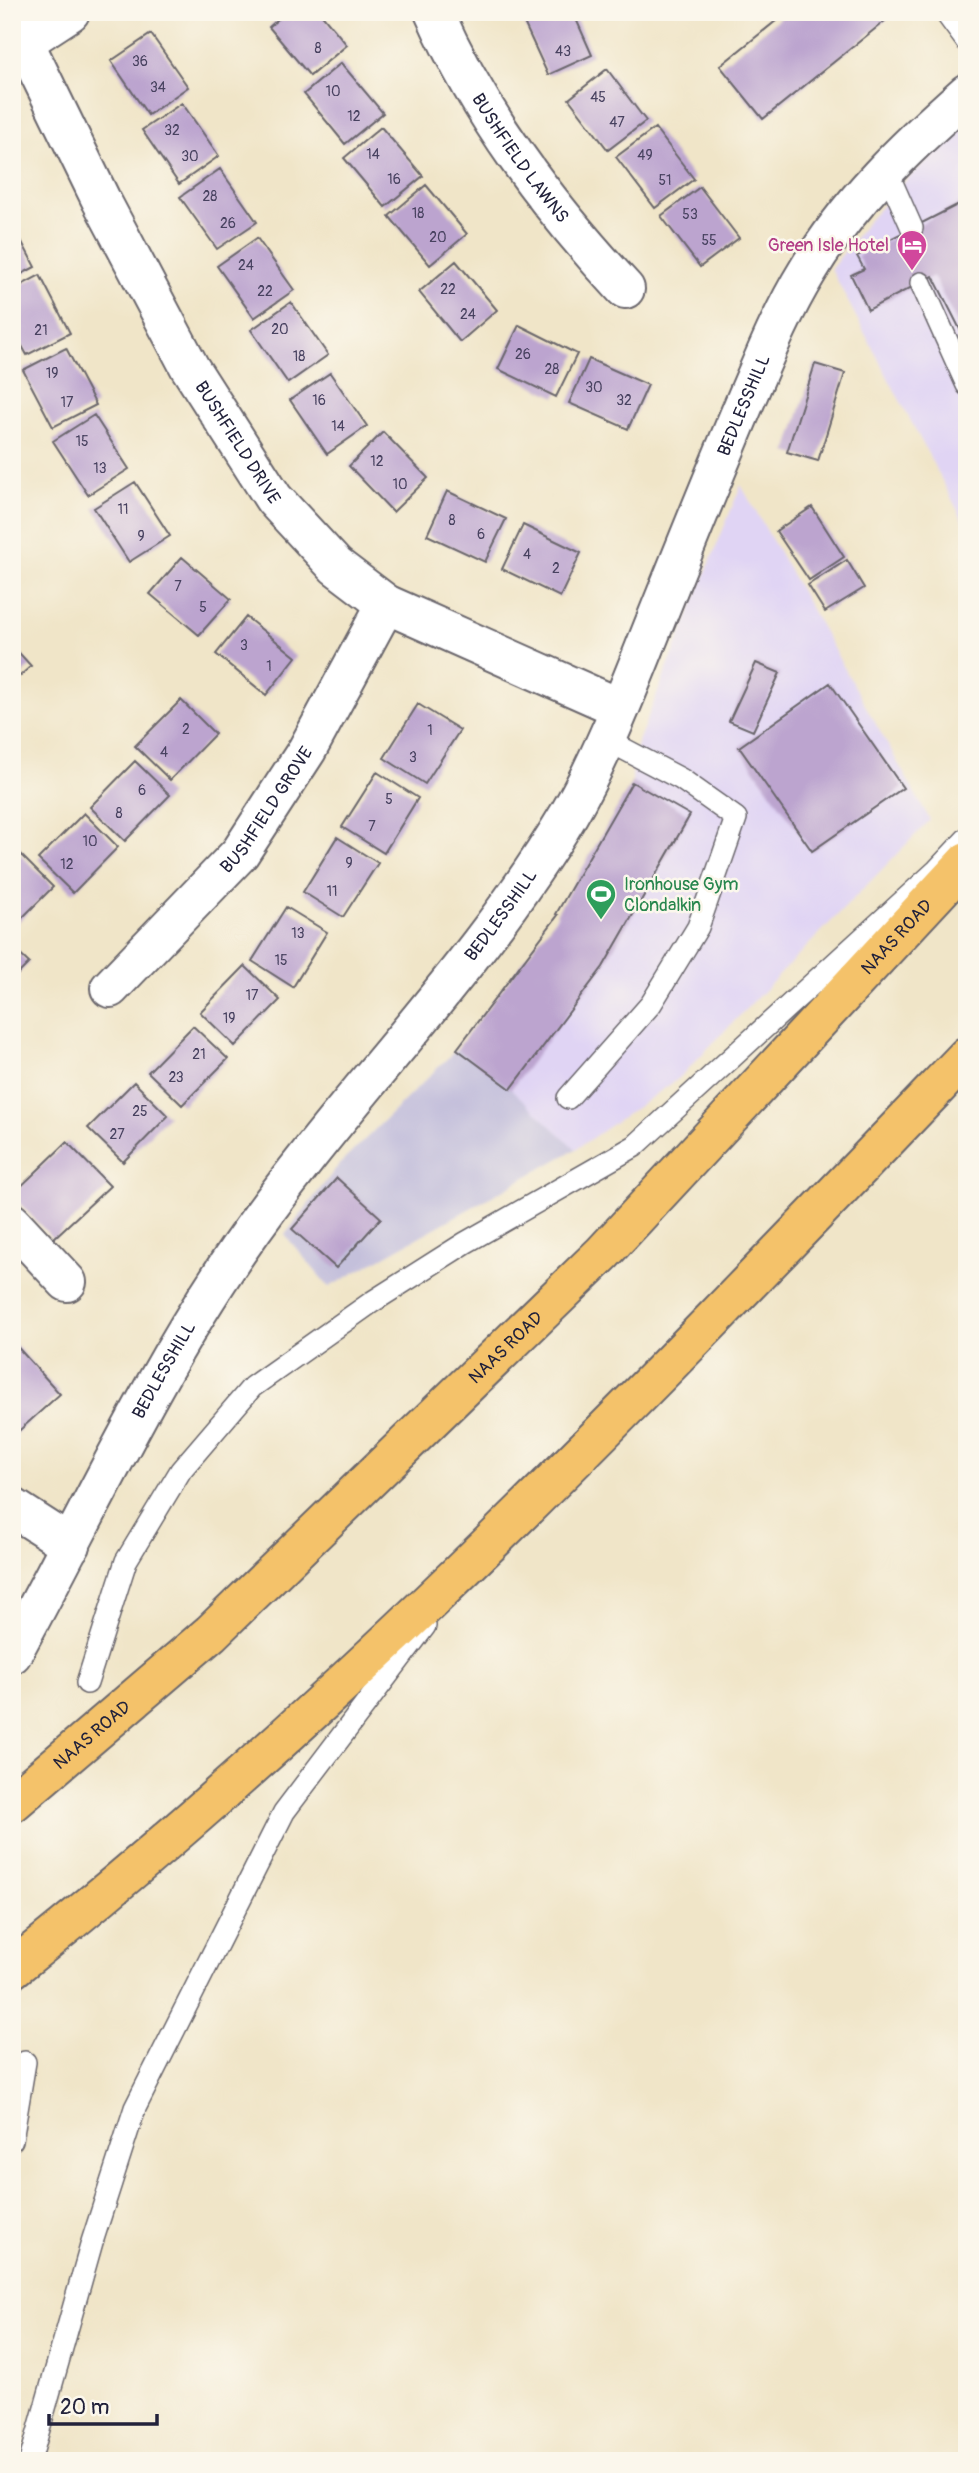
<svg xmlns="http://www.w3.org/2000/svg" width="979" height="2473" font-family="Pangolin,sans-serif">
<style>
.built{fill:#e0d4f4}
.industrial{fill:#c4c0db}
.building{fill:#bca4cf}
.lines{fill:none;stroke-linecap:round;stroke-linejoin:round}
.service-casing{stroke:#6a666c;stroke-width:24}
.minor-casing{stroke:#6a666c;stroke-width:42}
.tertiary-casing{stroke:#6a666c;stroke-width:42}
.trunk-casing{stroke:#6a666c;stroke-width:42}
.path{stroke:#6a666c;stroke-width:4.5;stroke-dasharray:2 5;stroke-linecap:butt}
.service{stroke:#fff;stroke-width:21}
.minor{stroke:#fff;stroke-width:38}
.tertiary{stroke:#fff;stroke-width:38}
.trunk{stroke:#f4c26a;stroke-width:38}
.labels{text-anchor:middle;stroke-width:5;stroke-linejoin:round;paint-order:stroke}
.number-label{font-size:14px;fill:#484260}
.street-label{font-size:18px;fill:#22223b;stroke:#fbf7ec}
.hotel-label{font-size:18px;fill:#b23c85;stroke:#fbf7ec;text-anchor:end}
.leisure-label{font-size:18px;fill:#27864d;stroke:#fbf7ec;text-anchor:start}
</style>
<rect width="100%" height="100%" fill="#fbf7ec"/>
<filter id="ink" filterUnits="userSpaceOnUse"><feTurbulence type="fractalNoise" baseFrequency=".0143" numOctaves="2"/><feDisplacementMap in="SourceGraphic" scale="14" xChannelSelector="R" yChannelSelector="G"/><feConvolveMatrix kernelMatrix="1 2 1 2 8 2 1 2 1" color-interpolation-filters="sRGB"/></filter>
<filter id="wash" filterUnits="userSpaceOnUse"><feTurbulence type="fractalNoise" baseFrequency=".00686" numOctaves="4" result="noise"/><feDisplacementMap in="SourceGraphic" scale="28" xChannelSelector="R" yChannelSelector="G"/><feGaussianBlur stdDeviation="1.57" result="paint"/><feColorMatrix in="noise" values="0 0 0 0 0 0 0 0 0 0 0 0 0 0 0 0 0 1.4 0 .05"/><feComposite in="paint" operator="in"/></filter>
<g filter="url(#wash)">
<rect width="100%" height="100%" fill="#f0e5c8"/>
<path class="built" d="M967 124V528L831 269 869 220 912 174Z
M741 485 930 820 678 1079 576 1149 329 1287 285 1235 338 1166 457 1049 550 927 632 782 633 754Z"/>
<path class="industrial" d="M457 1049 511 1089 576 1149 329 1287 285 1235 338 1166Z"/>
<g id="blocks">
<path class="building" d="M286 12H320L347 45 310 76 269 27Z
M531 12H573L592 55 548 75 521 16Z
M787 12H896L763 119 720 66Z
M151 34 188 87 148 115 111 61Z
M341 63 383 113 345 144 304 94Z
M607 69 646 121 608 150 569 99Z
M182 103 219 156 179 184 142 130Z
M381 127 423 176 385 207 344 158Z
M655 128 694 179 655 208 616 157Z
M220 169 257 222 217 249 180 197Z
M426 185 467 234 430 265 389 216Z
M700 187 739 238 700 267 661 216Z
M967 200V343L933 276 868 310 851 275 864 269 857 256Z
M12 223 35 267 12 279Z
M257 238 294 290 254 318 217 266Z
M456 261 497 310 460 342 419 292Z
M40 275 70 333 27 355 12 328V290Z
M291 302 328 355 288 383 251 330Z
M519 325 577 354 556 397 498 369Z
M66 348 96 405 53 427 23 370Z
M589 359 648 385 628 429 569 403Z
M815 364 845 373 818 461 787 452Z
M330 373 367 426 327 454 290 400Z
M94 415 129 469 88 495 53 441Z
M383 432 428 478 393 512 349 466Z
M135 482 170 536 129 562 94 508Z
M447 491 506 519 485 562 427 535Z
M812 507 844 557 809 580 776 531Z
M523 525 581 553 560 597 502 569Z
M182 557 231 599 199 635 150 594Z
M847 560 864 588 825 612 808 585Z
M246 617 296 657 266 695 216 654Z
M12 645 31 666 12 683Z
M756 663 780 673 753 731 729 721Z
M830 683 903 788 812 851 739 747Z
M181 700 215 734 170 780 135 746Z
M418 704 460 730 425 784 384 758Z
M135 761 170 795 125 841 90 807Z
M377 772 418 798 384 853 342 827Z
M632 782 690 815 603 967 511 1089 457 1049 558 915 556 914Z
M84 813 118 847 73 893 38 859Z
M337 837 378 863 343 917 303 892Z
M18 852 53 887 12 928V858Z
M286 907 327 932 293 987 252 961Z
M12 947 29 963 12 980Z
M245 966 280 1000 235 1046 200 1012Z
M193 1026 228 1059 182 1105 148 1072Z
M134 1082 168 1116 123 1162 88 1128Z
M67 1142 110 1186 53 1239 12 1195Z
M337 1178 381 1218 336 1268 292 1229Z
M12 1341 60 1394 12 1437Z"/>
</g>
</g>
<g filter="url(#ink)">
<use href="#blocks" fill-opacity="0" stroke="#6a666c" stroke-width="2"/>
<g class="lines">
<g class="service-casing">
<path id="service" d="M945 12 967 42
M885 167 912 228
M921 283 967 385
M568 1098 651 1004 698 927 736 818 681 779 605 739
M87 1683 126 1561 181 1470 252 1387 372 1302 465 1243 635 1146 937 870 967 838
M12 2140 25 2062
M30 2461 92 2242 135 2108 284 1812 425 1626"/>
</g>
<g class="minor-casing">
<g id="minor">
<path id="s1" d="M434 12C480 116 548 206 625 289"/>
<path id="s2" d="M12 24 24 42 101 200 190 368 274 499 336 566 386 604 620 708"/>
<path d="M24 42 70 12"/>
<path id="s3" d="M110 988 240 853 307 750 386 604"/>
<path d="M12 1223 67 1282"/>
<path d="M12 1507 71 1545"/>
</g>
</g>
<g class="tertiary-casing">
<g id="tertiary">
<path id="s4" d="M12 1654C86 1519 151 1376 238 1250 342 1099 475 972 569 814 601 759 625 697 649 637 681 557 713 477 747 397 765 355 783 311 807 272 849 201 906 147 967 93"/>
</g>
</g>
<g class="trunk-casing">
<g id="trunk">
<path id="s5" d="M12 1803 211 1633 603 1253 967 861"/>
<path d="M12 1969C358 1694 662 1374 967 1056"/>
</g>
</g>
<path class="path" d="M12 554 16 583 12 589"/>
<use href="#service" class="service"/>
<use href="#minor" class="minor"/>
<use href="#tertiary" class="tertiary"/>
<use href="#trunk" class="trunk"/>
</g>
</g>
<defs>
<g id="hotel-pin" transform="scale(1.575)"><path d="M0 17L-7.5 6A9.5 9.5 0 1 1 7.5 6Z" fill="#d1479c" stroke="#fbf7ec"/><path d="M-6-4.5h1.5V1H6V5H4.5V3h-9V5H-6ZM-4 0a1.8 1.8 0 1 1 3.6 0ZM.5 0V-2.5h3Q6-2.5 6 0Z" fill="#fff"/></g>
<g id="stadium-pin" transform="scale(1.575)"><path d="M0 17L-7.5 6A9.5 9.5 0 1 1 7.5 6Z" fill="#2e9e5b" stroke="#fbf7ec"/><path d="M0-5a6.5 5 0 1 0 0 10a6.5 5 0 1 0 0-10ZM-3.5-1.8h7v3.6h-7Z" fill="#fff"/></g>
</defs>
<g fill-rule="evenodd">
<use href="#hotel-pin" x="912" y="245"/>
<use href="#stadium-pin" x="601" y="894"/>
</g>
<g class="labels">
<g class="number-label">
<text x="318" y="53">8</text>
<text x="563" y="56">43</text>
<text x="140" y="66">36</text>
<text x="158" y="92">34</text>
<text x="333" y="96">10</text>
<text x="598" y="102">45</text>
<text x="354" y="121">12</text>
<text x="617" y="127">47</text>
<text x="172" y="135">32</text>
<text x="373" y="159">14</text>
<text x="645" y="160">49</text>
<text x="190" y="161">30</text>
<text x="394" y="184">16</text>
<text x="665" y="185">51</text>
<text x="210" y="201">28</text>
<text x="418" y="218">18</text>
<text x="690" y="219">53</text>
<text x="228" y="228">26</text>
<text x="438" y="242">20</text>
<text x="709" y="245">55</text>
<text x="246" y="270">24</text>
<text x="448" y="294">22</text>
<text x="265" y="296">22</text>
<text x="468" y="319">24</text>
<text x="280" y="334">20</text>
<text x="41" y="335">21</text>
<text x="523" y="359">26</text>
<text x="299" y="361">18</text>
<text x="552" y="374">28</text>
<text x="52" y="378">19</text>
<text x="594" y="392">30</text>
<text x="319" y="405">16</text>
<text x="624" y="405">32</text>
<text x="67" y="407">17</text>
<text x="338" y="431">14</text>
<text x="82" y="446">15</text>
<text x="377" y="466">12</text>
<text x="100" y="473">13</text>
<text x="400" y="489">10</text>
<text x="123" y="514">11</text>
<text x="452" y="525">8</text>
<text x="481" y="539">6</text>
<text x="141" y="541">9</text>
<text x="527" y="559">4</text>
<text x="556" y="573">2</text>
<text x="178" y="591">7</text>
<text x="203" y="612">5</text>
<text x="244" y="650">3</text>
<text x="269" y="671">1</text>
<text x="186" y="734">2</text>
<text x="430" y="735">1</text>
<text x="164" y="757">4</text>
<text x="413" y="762">3</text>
<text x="142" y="795">6</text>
<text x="389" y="804">5</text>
<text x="119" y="818">8</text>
<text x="372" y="831">7</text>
<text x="90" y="846">10</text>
<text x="349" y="868">9</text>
<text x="67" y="869">12</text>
<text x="332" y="896">11</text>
<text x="298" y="938">13</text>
<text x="281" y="965">15</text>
<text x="252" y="1000">17</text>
<text x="229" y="1023">19</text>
<text x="199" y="1059">21</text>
<text x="176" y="1082">23</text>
<text x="140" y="1116">25</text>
<text x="117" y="1139">27</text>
</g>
<g class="street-label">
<text dy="6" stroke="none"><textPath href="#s1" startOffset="170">BUSHFIELD LAWNS</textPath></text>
<text dy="6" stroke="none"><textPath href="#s4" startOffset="1456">BEDLESSHILL</textPath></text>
<text dy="6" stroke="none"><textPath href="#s2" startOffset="476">BUSHFIELD DRIVE</textPath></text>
<text dy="6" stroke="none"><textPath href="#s3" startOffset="238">BUSHFIELD GROVE</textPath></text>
<text dy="6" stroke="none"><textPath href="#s4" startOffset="889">BEDLESSHILL</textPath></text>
<text dy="6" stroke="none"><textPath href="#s5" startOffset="1239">NAAS ROAD</textPath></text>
<text dy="6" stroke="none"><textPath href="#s5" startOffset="672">NAAS ROAD</textPath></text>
<text dy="6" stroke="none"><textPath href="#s4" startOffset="322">BEDLESSHILL</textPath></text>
<text dy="6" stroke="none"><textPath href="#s5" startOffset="105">NAAS ROAD</textPath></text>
</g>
<g class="hotel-label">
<text x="889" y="251">Green Isle Hotel</text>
</g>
<g class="leisure-label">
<text x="624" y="890">Ironhouse Gym<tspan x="624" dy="21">Clondalkin</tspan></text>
</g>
</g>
<rect width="979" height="2473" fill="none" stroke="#fbf7ec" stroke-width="42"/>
<path d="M49 2414v10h108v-10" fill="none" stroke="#22223b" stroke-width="3.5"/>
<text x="60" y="2414" font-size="21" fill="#22223b" stroke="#fbf7ec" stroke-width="5" paint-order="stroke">20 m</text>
</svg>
